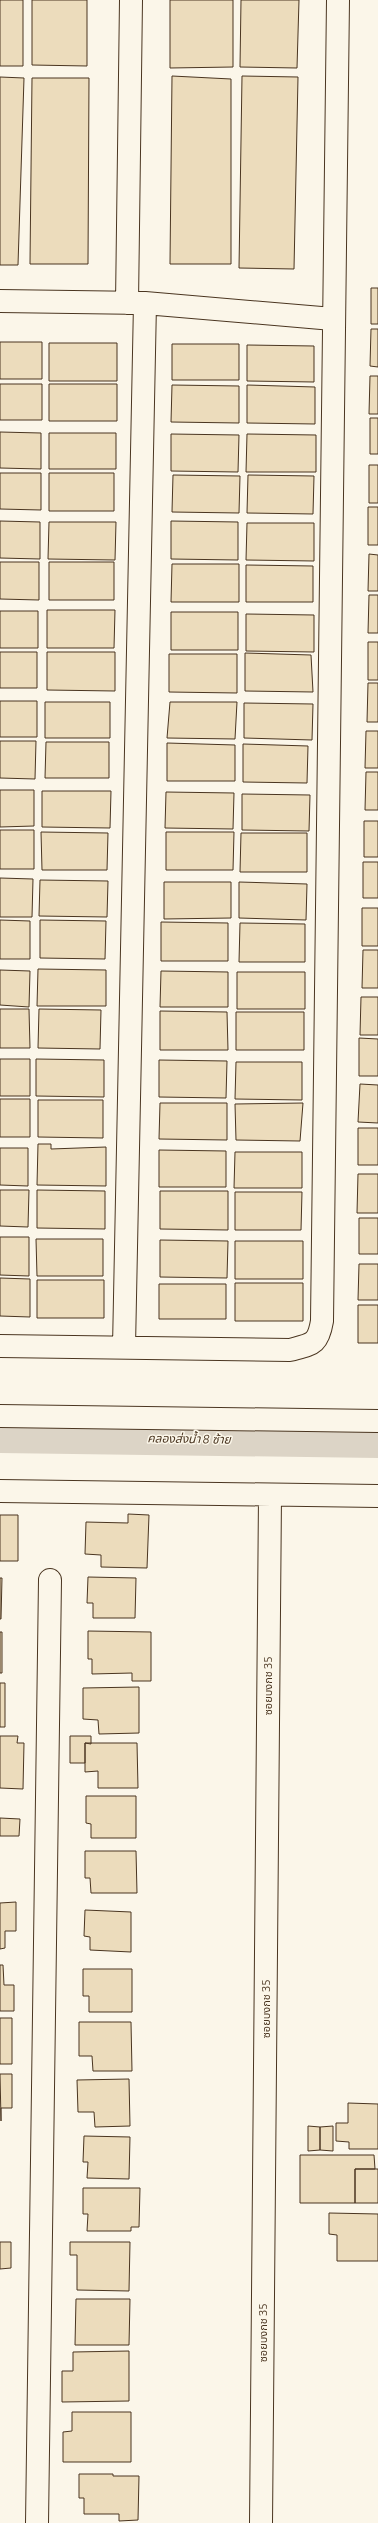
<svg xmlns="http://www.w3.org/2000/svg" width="378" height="2523" font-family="Bitter,'Noto Sans Thai',serif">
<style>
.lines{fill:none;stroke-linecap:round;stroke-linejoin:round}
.canal{stroke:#dcd4c6;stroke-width:32}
.building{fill:#ecdcbc;stroke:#4a3520}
.minor-casing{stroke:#4a3520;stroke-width:24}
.minor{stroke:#fbf6e9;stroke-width:22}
.labels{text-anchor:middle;stroke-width:3;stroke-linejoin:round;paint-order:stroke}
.street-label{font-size:11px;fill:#4a3520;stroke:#fbf6e9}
.water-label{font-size:12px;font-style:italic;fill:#4a3520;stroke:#fbf6e9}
</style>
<rect width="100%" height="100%" fill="#fbf6e9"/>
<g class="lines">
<path class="canal" d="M0 1437 378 1442"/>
</g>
<path class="building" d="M0 0H23V66H0Z
M32 0H87V66L32 65Z
M170 0H233V67L170 68Z
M241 0H299L297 68 240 67Z
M172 76 231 79V264H170Z
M242 76 298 77 294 269 239 268Z
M0 77 24 78 18 265H0Z
M32 78H89L88 264H30Z
M371 288H378V324H371Z
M371 329H378V367L370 366Z
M0 342H42V379H0Z
M49 343H117V381H49Z
M172 344H239V380H172Z
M247 345 314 346V382L247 381Z
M370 376H378V414H369Z
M0 384H42V420H0Z
M49 384H117V421H49Z
M172 385 239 386V423L171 422Z
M247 385 315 387V424L247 423Z
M370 418H378V454H370Z
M0 432 41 433V469L0 468Z
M49 433H116V469H49Z
M171 434 239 435 238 472 171 471Z
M247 434 316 435V472H246Z
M369 465H378V503H369Z
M0 473H41V510L0 509Z
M49 473H114V511H49Z
M173 475 240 476 239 513 172 512Z
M248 475 314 476 313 514 247 513Z
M368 507H378V545H368Z
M0 521 40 522V559L0 558Z
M171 521 238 522V560L171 559Z
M49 522H116L115 560 48 559Z
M247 523H314V561L246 560Z
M369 554 378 555V591H368Z
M0 562H39V600L0 599Z
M49 562H114V600H49Z
M172 564H239V602H171Z
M246 565 313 566V602H246Z
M369 595H378V633H368Z
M47 610H115L114 648H47Z
M0 611H38V648H0Z
M171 612H238V650H171Z
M246 614 314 615V652L246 651Z
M368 642H378V680H368Z
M0 652H37V688H0Z
M47 652H115V691L47 690Z
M245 653 311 655 313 692 245 691Z
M169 654H237V693L169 692Z
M368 683H378V722H367Z
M0 701H37V737H0Z
M45 702H110V738H45Z
M170 702H237L235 739 167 738Z
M244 703 313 704 312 740 244 738Z
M366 731H378V768H365Z
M0 741H36L35 779 0 778Z
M46 742H109V778H45Z
M167 743 235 745V781H167Z
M243 744 308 746 307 783 243 782Z
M366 772H378V810H365Z
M0 790H34V826L0 827Z
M42 791H111L110 828 42 827Z
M166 792 234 793 233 829 165 828Z
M242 794 310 795 309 831 242 830Z
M364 821H378V857H364Z
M0 830H34V869H0Z
M41 832 108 833 107 870H42Z
M166 832H234L233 870H166Z
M241 833H307V872H240Z
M363 862H378V898H363Z
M0 878 33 879 32 917H0Z
M40 880 108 881 107 917 39 916Z
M164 882H231V918L164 919Z
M239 882 307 884 306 920 239 918Z
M362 908H378V946H362Z
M0 920 30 921V959H0Z
M40 920 106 921 105 959 40 958Z
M161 922 228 923V961H161Z
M240 923 305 924V962H239Z
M363 950H378V988H362Z
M38 969 106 970V1006H37Z
M0 970 30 971 29 1007 0 1005Z
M161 971 228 972V1007H160Z
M237 972H305V1009H237Z
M361 997H378V1035H360Z
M0 1009H29L30 1048H0Z
M39 1009 101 1010 100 1049 38 1048Z
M160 1011 227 1012 228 1050H160Z
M236 1012H304V1050H236Z
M359 1038 378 1039V1076H359Z
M0 1059H30V1096H0Z
M36 1059 104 1060V1097L36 1096Z
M159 1060 227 1061 226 1098 159 1097Z
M236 1062H302V1100L235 1099Z
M360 1084 378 1085V1123L358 1122Z
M0 1099H30V1137H0Z
M38 1100H103V1138L38 1137Z
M160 1103H227V1140L159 1139Z
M303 1103 300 1141 236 1140 235 1104Z
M358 1128H378V1165H358Z
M38 1144H51V1149L106 1147V1186L37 1185Z
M0 1148H28V1186L0 1185Z
M159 1150 226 1151V1187H159Z
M235 1152H302V1188H234Z
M358 1174H378V1213H357Z
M0 1190H29L28 1227 0 1226Z
M37 1190 105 1191V1229L37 1228Z
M160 1191H228V1230L160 1229Z
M235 1192H302L301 1230H235Z
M359 1218H378V1254H359Z
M0 1237H29V1276L0 1275Z
M36 1239H103V1276H37Z
M160 1240 228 1241 227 1278 160 1277Z
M235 1241H303V1279H235Z
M359 1264H378V1300H358Z
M0 1278 30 1279V1317L0 1316Z
M37 1280H104V1318H37Z
M235 1283H303V1321H235Z
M159 1284H226V1319H159Z
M358 1305H378V1343H358Z
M128 1514 149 1515 147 1568 101 1567V1555L85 1554 86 1522 128 1523Z
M0 1515H18V1561H0Z
M88 1577 136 1578 135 1618H93V1603H87Z
M0 1578H2L1 1619H0Z
M88 1631 151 1632V1681H132V1673L92 1674V1659H88Z
M0 1632H2V1673H0Z
M0 1683H5V1727H0Z
M139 1687V1733L99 1734 98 1720 83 1719V1688Z
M0 1736H18L17 1743H24L23 1789 0 1788Z
M70 1736H91V1744L85 1743V1763H70Z
M85 1743H137L138 1788H98V1771L85 1772Z
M86 1796H136V1838H91V1824L86 1823Z
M0 1818 20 1819 19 1836H0Z
M85 1851H136L137 1893H91L90 1878H85Z
M16 1902V1931H5V1948L0 1949V1903Z
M85 1910 131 1912V1952L90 1950V1937L84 1936Z
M0 1965H3L4 1985H14V2011H0Z
M83 1969H132V2012H89V1996H83Z
M0 2018H12V2064H0Z
M79 2022H131L132 2071H93L92 2056H79Z
M0 2074H12V2108H1V2121Z
M129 2079 130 2126 95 2127 94 2112H78L77 2080Z
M348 2103 378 2104V2149H349V2142L336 2141V2123H348Z
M308 2126 320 2127V2150L308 2151Z
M333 2126V2151L320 2150V2127Z
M84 2136 130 2137 129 2179 87 2178 88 2162H83Z
M300 2155H374L375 2169H355V2203H300Z
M355 2169H378V2203H355Z
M83 2188H140L139 2227H131V2231H87L88 2214H83Z
M329 2213 378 2214V2261H337V2235L329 2234Z
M0 2242H11V2268L0 2269Z
M70 2242H130L129 2291 77 2290V2255H70Z
M76 2299H130L129 2345H75Z
M129 2351V2401L62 2402V2371H73V2352Z
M72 2412H131V2462H63V2432L72 2431Z
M79 2474H113V2476H139L138 2520 119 2521V2514H84V2498H79Z"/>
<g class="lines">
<g class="minor-casing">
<path id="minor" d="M0 301 145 303 333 319
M127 303 131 0
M0 1346 290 1350C312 1344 318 1345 322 1321L338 0
M124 1347 145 303
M0 1416 378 1421
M0 1491 378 1496
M37 2523 50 1580
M261 2523 270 1496"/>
</g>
<use href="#minor" class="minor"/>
</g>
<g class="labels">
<g class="street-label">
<text transform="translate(268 1686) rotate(-90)" y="4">ซอยบงกช 35</text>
<text transform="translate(266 2009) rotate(-90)" y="4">ซอยบงกช 35</text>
<text transform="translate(263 2333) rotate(-90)" y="4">ซอยบงกช 35</text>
</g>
<g class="water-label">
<text transform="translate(189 1439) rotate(1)" y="4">คลองส่งน้ำ 8 ซ้าย</text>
</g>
</g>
</svg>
